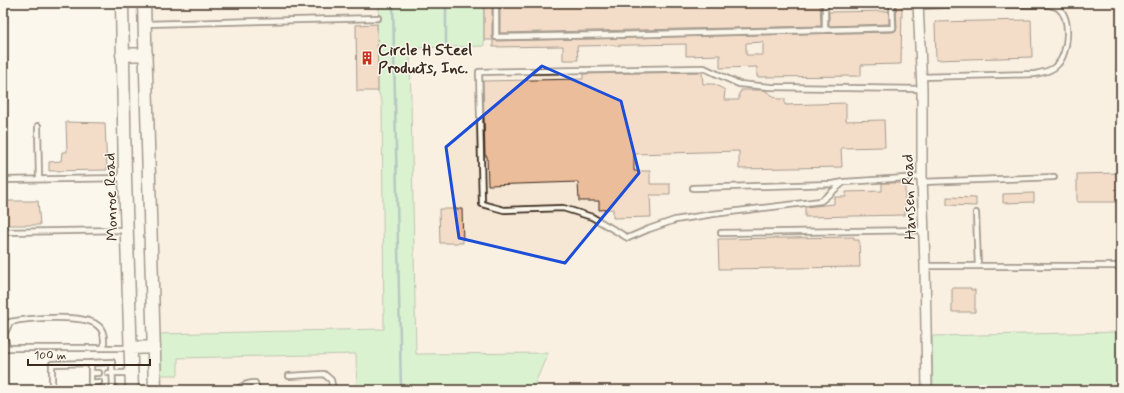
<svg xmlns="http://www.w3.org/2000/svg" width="1124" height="393" font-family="Mynerve,sans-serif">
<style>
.built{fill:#f6e6d4}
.green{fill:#b3eaad;stroke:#778a66}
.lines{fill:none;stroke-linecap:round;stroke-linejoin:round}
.stream{stroke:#668f8e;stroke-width:2.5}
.building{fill:#ecbd9b;stroke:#3b2a1e;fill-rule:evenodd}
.lane-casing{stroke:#3b2a1e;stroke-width:8}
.street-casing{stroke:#3b2a1e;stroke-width:12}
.secondary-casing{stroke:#3b2a1e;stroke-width:15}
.lane{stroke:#fbf7ec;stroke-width:4.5}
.street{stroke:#fbf7ec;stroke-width:9}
.secondary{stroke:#fbf7ec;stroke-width:12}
.marked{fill:none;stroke:#1d4ed8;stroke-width:3;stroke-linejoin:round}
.labels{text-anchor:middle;stroke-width:3;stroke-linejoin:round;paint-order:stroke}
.poi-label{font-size:16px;font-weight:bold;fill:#3b2a1e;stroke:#fbf7ec;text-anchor:start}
.street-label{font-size:16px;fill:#3b2a1e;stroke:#fbf7ec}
</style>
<rect width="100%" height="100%" fill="#fbf7ec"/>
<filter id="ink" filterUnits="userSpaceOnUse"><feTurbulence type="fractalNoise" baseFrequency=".025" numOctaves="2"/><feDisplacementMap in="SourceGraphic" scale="8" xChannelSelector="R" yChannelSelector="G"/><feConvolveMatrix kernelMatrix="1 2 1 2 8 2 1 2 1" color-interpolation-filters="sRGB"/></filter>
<g filter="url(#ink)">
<path class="built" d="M147 3H1121V390H158Z"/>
<path class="green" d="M380 3H484V46L417 48 410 52 416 354 548 353 532 390H357L356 354 178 358V375H158L157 334 384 329 382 102 378 91 377 24Z
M1121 332V390H933L932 336Z"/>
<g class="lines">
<path class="stream" d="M393 3 401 390
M446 3V44"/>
</g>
<path class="building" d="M484 3H492V37L493 39 496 41 893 32 895 31 897 28 896 3H902L901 64 861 65V76L757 77V67L720 68V55L686 56V44L577 46 578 60H563V46L493 47V40H484ZM763 42V55H746V43Z
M500 3H820L821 26 500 33Z
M889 11V24L829 26V12Z
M1031 20 1032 57 936 60 935 22Z
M377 24 378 91H357L356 25Z
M702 72 703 84H714L725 90 724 100H739V93L741 92V90H764L778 99H785V105L846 103V121L884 120 885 147 841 148 842 167 739 169V151L634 154V171H650V184H670V195H650L651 217 613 218V209L599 210V201H579L578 182 488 185 487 156H485L483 81 583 79V74Z
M66 122 105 123 107 170 49 171V162L61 161 62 152H67Z
M1121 173V202H1077V174Z
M882 183H905V215L805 217V207L834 204V197H846V192L882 191Z
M1034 193V202L1003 203V194Z
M947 197 976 198V206L947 205Z
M3 201H38L40 225H3Z
M439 209H462L463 243H440Z
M854 237V240H859L860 267 719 269 718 239Z
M952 288H971V290H975V312H952Z"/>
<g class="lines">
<g class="lane-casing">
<path id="lane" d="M496 3V37L614 35 893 28 892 3
M919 6 970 4 1049 5C1051 6 1055 6 1058 8 1072 18 1068 53 1058 64 1052 71 1044 72 1035 74L921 77
M145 24 378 18
M825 30V3
M38 126 39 179
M3 180 125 178
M844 182 922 177
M922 182 1054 177
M693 188 833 184 844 182 821 201 713 214 675 220 649 229 628 238 592 217 563 208 504 210 482 204 479 72 704 68 739 84 770 87 922 89
M976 213 978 266
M3 232 125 230
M721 233 924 230
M925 266H1121
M104 348C104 340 105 330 97 325 83 314 28 318 10 322L4 335 7 348H129
M91 373H99
M108 373H131
M289 376 324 374 331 380 333 390
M91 383 99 382
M52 390V364L91 363
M91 390V363L112 362 113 390
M235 390C244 386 245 383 255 383L257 390"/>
</g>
<g class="street-casing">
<path id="street" d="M918 3 922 89V177L925 266 927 390"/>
</g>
<g class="secondary-casing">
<path id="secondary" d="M122 3 125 178 132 390
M144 3 155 390
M122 55 146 54
M131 348 154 347"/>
</g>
<use href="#lane" class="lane"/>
<use href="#street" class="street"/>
<use href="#secondary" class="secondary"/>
</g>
</g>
<path d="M0 0H1124V393H0ZM542 66 621 101 639 173 565 263 459 238 446 147Z" fill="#fbf7ec" fill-opacity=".55" fill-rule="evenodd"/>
<path class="marked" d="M542 66 621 101 639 173 565 263 459 238 446 147Z"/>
<defs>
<g id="building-bare" transform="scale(1.08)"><path d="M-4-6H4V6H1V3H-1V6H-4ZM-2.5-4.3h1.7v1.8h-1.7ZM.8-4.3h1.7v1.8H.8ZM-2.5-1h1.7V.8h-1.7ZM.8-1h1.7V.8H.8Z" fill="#c8321e" stroke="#fbf7ec" stroke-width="2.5" paint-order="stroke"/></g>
</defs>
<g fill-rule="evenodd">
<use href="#building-bare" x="367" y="58"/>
</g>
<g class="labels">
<g class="poi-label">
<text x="378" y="55">Circle H Steel<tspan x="378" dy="18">Products, Inc.</tspan></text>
</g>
<g class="street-label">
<text transform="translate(110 197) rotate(-92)" y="6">Monroe Road</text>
<text transform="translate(908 197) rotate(-92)" y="6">Hansen Road</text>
</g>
</g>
<rect width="1124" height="393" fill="none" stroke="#fbf7ec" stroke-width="16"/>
<rect x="8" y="8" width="1108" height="377" fill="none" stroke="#3b2a1e" stroke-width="1.5" filter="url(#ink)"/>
<path d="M28 359v6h122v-6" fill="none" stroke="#3b2a1e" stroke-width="2"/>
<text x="34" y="359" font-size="12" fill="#3b2a1e" stroke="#fbf7ec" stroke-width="3" paint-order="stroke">100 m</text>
</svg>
